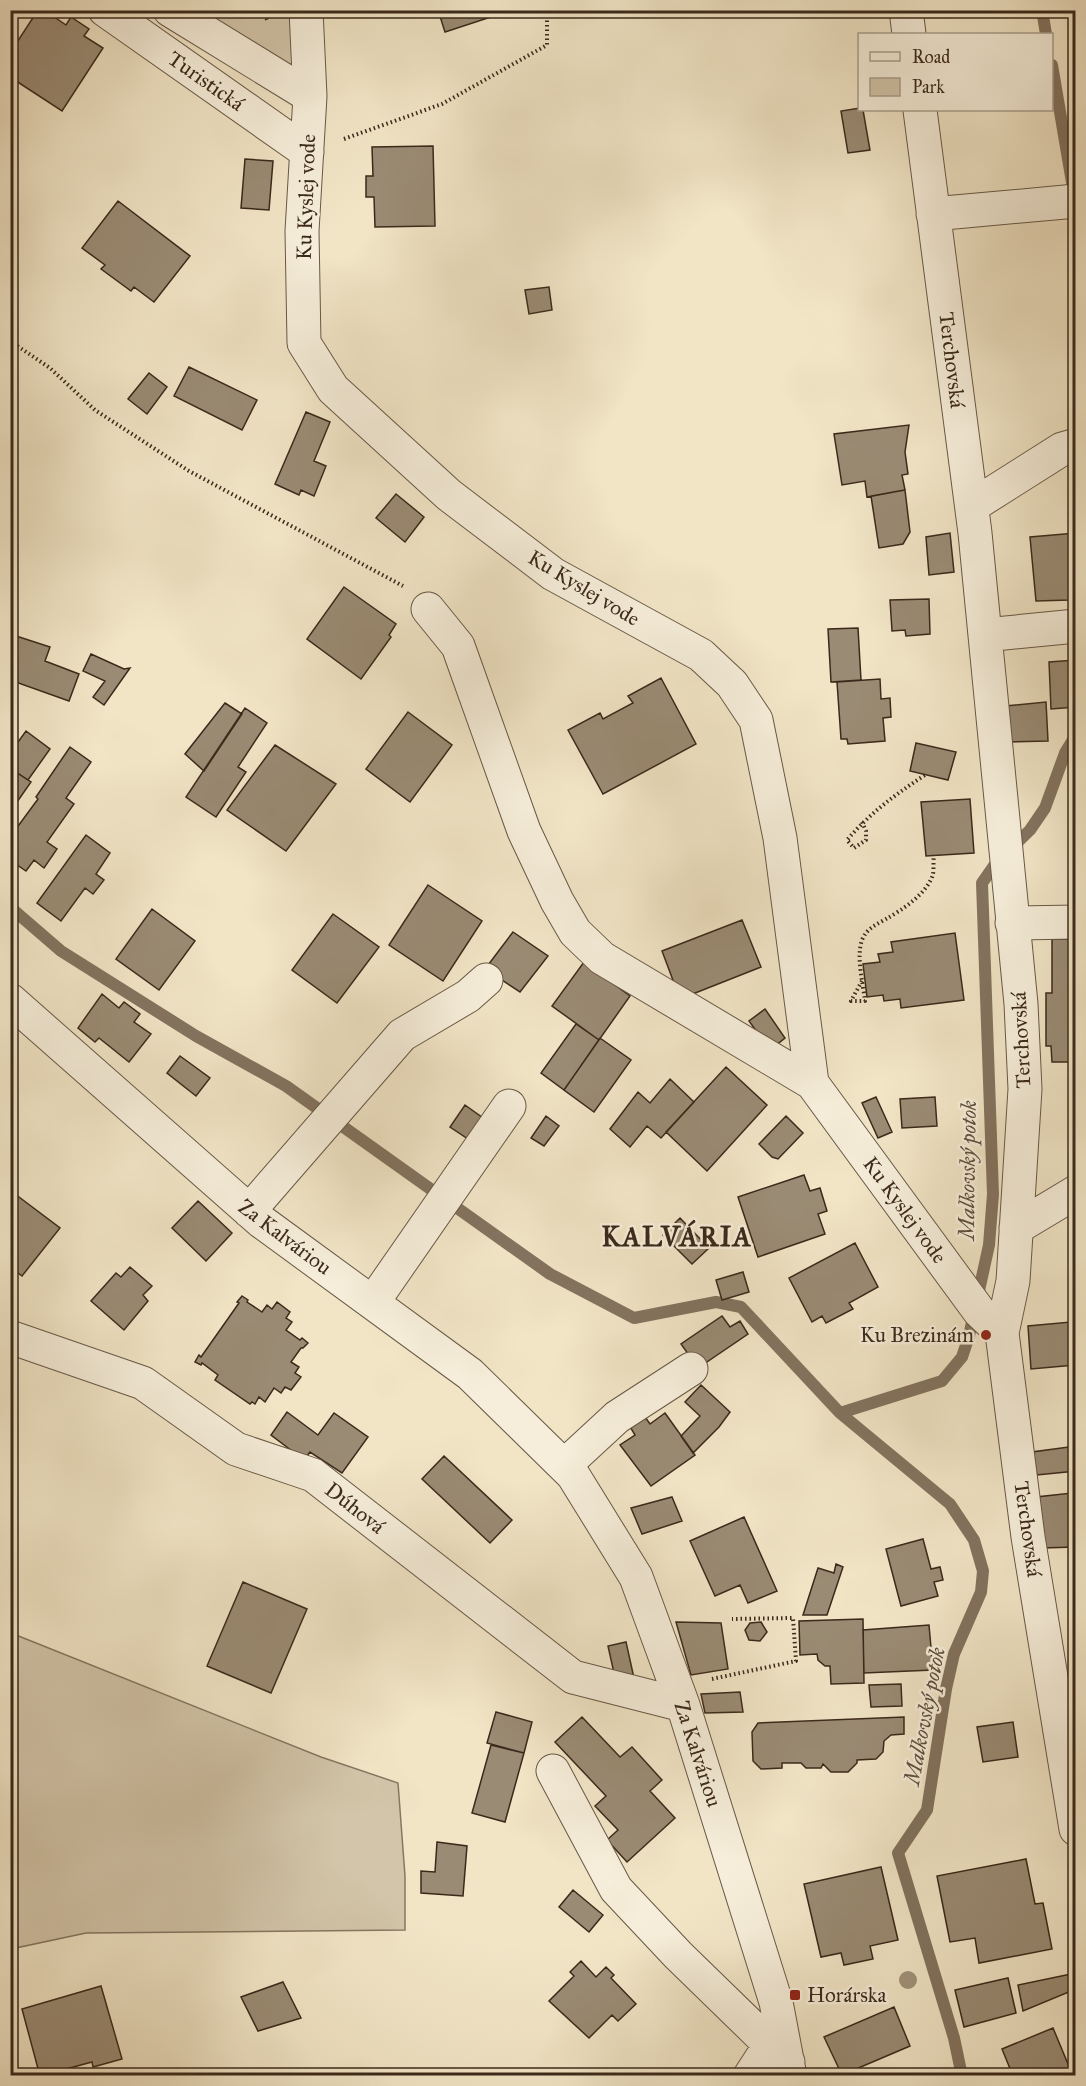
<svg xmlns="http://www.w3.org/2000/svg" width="1086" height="2086" font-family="'IM FELL Great Primer',serif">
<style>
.green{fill:#d2c5a9;stroke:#867762;stroke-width:1.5}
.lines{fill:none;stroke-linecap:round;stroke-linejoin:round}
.stream{stroke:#83735f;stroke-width:12}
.building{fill:#9a8b74;stroke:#3b291b;stroke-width:1.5}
.minor-casing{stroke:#685846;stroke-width:35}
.path{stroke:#3b291b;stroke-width:4;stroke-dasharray:1.5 3;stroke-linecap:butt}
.minor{stroke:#f6eeda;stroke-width:33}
.tree{fill:#a2937b}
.poi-dot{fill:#8f2418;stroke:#f6eeda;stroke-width:2}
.labels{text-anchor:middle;stroke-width:5;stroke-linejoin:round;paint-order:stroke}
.street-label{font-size:21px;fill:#3b291b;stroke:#f6eeda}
.poi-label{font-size:21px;fill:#3b291b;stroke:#f6eeda;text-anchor:end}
.water-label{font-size:22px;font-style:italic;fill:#5f4e3d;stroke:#f6eeda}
.district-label{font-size:27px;font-weight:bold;letter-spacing:1.5px;fill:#3b291b;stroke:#f6eeda}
</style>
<rect width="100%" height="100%" fill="#f1e5c6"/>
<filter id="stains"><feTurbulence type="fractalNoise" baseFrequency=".00333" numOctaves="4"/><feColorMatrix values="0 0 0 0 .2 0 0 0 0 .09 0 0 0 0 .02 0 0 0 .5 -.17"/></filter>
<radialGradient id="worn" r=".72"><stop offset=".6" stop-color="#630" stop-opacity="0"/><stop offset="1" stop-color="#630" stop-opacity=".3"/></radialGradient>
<path class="green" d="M165 11H309L295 72Z
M11 1633 321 1757 398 1783 405 1876V1930L86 1933 11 1949Z"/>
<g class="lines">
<path class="stream" d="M1042 10 1046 34
M1052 65 1075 200
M10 907 61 951 196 1036 286 1086 550 1274 634 1318 716 1302 741 1307 840 1413 950 1504 974 1540 983 1571 981 1592 954 1654 946 1689 927 1810 898 1853 954 2038 962 2076
M840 1413 942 1381 962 1357 969 1336 989 1245 993 1194 982 883 996 863 1030 830 1045 808 1065 753 1076 735"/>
</g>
<path class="building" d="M38 10H44L66 25 71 17 89 29 84 36 103 48 62 111 10 77V53Z
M438 10H496L497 15 445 32Z
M860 108 863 110 870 150 848 153 841 111Z
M433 146 435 226 375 227 374 197H366V176H373L372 147Z
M245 159 273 161 269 210 241 208Z
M118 201 190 256 154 302 134 287 131 291 101 269 105 265 82 248Z
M549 287 552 310 529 314 525 290Z
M189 367 257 400 242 430 174 396Z
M149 373 167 387 147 414 128 399Z
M306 412 330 422 314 461 326 466 314 496 301 490 299 495 275 484Z
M909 425 905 452 908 474 902 475 905 490 867 497 865 481 842 485 834 434Z
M905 490 910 532 903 544 879 548 871 496Z
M396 494 424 517 405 542 376 518Z
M950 533 954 572 929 575 926 537Z
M1076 533V593H1069V600L1036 601 1030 537Z
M344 587 396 624 389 635 391 637 361 679 307 639Z
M929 599 930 634 906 636 905 630 892 631 890 600Z
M858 628 861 680 831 682 828 629Z
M10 634 50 647 45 661 79 674 69 701 10 680Z
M91 654 124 669 130 668 104 705 93 697 105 681 83 671Z
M1076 660V707L1051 709 1049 662Z
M661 678 696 744 603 794 568 730 600 713 603 719 633 703 628 696Z
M880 679 881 699 890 698 891 717 883 718 885 741 848 744 847 739H841L837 682Z
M1046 702 1048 741 1010 742 1006 706Z
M225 703 242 714 204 771 185 754Z
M245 708 267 723 238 767 246 772 216 817 186 797Z
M408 712 452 745 410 802 366 769Z
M26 731 50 749 28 780 10 768V753Z
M916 743 956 752 948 780 910 771Z
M275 745 336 784 286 851 227 810Z
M70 747 91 762 66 798 74 804 47 842 57 849 44 868 34 860 26 871 10 860V837L38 799 36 797Z
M10 768 31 782 10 812Z
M970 799 974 853 926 856 921 802Z
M86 835 110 853 96 874 104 880 93 894 85 888 61 921 37 903Z
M428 885 482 921 443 981 389 945Z
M152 909 195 941 159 990 116 959Z
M333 914 379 947 337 1003 292 970Z
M742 920 761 967 680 999 662 951Z
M513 932 548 956 520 992 485 969Z
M955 933 964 1000 901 1008 900 999 884 1001 883 995 867 997 863 964 880 962 878 954 893 952 891 942Z
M1052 939H1076V1062H1052L1051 1046H1046V993H1052Z
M584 962 630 996 599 1040 552 1006Z
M102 994 119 1008 124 1002 140 1014 134 1022 151 1034 129 1062 99 1038 95 1042 78 1028Z
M765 1009 785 1038 770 1050 749 1021Z
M576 1024 599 1040 564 1090 541 1073Z
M600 1038 631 1060 594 1112 564 1090Z
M180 1056 210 1078 196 1096 167 1073Z
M726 1067 767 1105 707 1171 666 1132Z
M670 1079 694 1102 661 1138 647 1126 630 1147 610 1129 638 1092 650 1103Z
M876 1097 892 1132 878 1138 862 1103Z
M935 1097 937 1126 902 1128 900 1099Z
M465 1105 483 1118 468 1139 450 1127Z
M546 1116 559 1126 544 1146 531 1138Z
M786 1116 803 1133 778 1159 772 1157 759 1144Z
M804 1175 810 1191 820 1188 827 1211 818 1214 825 1234 758 1257 738 1197Z
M15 1194 60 1228 22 1276 10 1267V1200Z
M198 1201 232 1233 206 1261 172 1228Z
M680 1218 709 1248 692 1264 663 1235Z
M855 1243 878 1287 849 1303 853 1309 826 1323 822 1316 812 1322 789 1278Z
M130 1267 152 1286 143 1295 148 1301 124 1330 91 1301 116 1273 121 1277Z
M743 1272 749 1292 722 1300 716 1280Z
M242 1296 248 1300 247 1302 262 1312 267 1305 272 1309 277 1302 290 1312 286 1318 292 1322 286 1330 300 1340 302 1338 308 1343 303 1348H301L291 1362 299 1367 295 1373 301 1377 291 1390 285 1387 281 1393 274 1388 265 1402 259 1397 255 1404 252 1402 250 1404 215 1380 218 1375 202 1363 201 1365 195 1362 199 1355 201 1357 239 1303 237 1302Z
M722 1316 730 1327 740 1321 748 1334 698 1368 681 1344Z
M1071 1322 1075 1365 1031 1369 1028 1326Z
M701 1385 730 1412 719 1427 693 1453 681 1436 700 1416 685 1402Z
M287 1412 318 1435 334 1413 368 1437 342 1473 310 1452 304 1460 271 1435Z
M665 1413 695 1455 651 1486 620 1445 635 1435 629 1425 643 1414 650 1424Z
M1076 1446V1471L1037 1475 1032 1452Z
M444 1456 512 1520 490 1543 422 1479Z
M1072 1493H1076V1556L1075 1547Z
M1072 1493 1075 1547 1042 1548 1036 1497Z
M672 1497 682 1521 642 1534 631 1508Z
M744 1517 777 1591 748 1603 740 1585 715 1596 690 1541Z
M923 1539 931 1569 940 1567 943 1580 934 1582 938 1596 901 1606 886 1549Z
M836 1564 843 1567 827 1615H803L818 1568 834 1573Z
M243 1582 307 1609 271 1693 207 1666Z
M863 1619 864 1683 831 1684 830 1666H825L818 1660 817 1654 800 1655 799 1621Z
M676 1622 721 1623 728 1669 691 1675Z
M761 1622 767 1632 760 1641 749 1640 745 1630 750 1623Z
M929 1625 933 1670 864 1673 863 1630Z
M626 1642 634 1678 616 1682 608 1646Z
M901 1684 902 1706 871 1707 869 1685Z
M740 1692 743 1712 705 1713 701 1694Z
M496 1712 532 1722 524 1753 487 1743Z
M582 1717 620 1757 632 1747 662 1780 650 1791 675 1818 627 1862 607 1840 618 1830 595 1806 606 1796 555 1742Z
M904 1717V1734L891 1735 884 1741 883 1752 876 1759 857 1760V1763L848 1772H831L823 1764 821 1768H806L801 1763H782V1768L761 1769 753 1761 752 1732 758 1723Z
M1013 1722 1018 1757 983 1762 977 1727Z
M491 1745 524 1753 505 1822 472 1813Z
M437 1842 467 1846 463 1896 421 1893V1871L435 1872Z
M1026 1859 1035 1904 1043 1903 1052 1949 979 1963 975 1938 950 1942 937 1876Z
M881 1867 898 1940 870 1946 873 1959 844 1965 841 1953 821 1957 804 1884Z
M573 1890 603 1915 589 1932 559 1907Z
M581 1961 596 1977 606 1967 614 1975 611 1978 636 2004 618 2021 612 2015 589 2038 549 2001 574 1976 570 1972Z
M1076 1973V1989L1023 2011 1018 1985Z
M1008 1978 1016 2013 964 2027 955 1990Z
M283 1982 301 2018 258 2031 241 1997Z
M101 1986 122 2059 93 2067 92 2062 40 2076 22 2009Z
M894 2007 910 2046 842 2075 824 2037Z
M1053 2028 1073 2076H1013L1002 2049Z"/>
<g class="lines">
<g class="minor-casing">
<path id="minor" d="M105 10 307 152
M170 10 310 96
M306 10 310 96 302 231 304 343 333 389 449 495 553 574 701 655 732 684 756 720 780 838 812 1083
M906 10 909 34
M920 110 975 533 1021 1004 1025 1089 1013 1281 1002 1333 1028 1537 1076 1829
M933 214 1076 201
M972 506 1062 449 1076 445
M428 609 458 646 524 831 557 901 575 932 602 958 812 1083 979 1311 1002 1333
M985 635 1076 626
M1012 923 1076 922
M10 1000 262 1222 470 1374 573 1475 636 1577 683 1705 776 2002 790 2076
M249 1211 402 1035 468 996 486 980
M1016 1228 1076 1192
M373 1302 509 1106
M10 1337 143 1383 236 1449 313 1475 573 1677 683 1705
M564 1466 617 1417 691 1369
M553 1771 616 1889 678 1955 788 2062
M750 2076 770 2045"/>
</g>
<path class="path" d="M263 10 268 22
M344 139 442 104 547 45V10
M10 341 50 368 95 410 189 471 403 586
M862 822 866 831V840L854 848 847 840C870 813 896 794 925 775
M862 981 851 1001H865C863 983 856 957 862 940 867 928 876 925 886 919 902 910 928 893 933 874 934 869 933 861 934 855
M712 1679 796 1661 793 1618 732 1619"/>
<use href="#minor" class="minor"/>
</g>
<circle class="tree" cx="908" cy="1980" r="9"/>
<g class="poi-dot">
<circle cx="986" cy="1335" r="6"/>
<rect x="789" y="1989" width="12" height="12" rx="3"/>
</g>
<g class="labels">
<g class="street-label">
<text transform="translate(206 81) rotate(35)" y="7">Turistická</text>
<text transform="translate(306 197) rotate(-88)" y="7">Ku Kyslej vode</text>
<text transform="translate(952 360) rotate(83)" y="7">Terchovská</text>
<text transform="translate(584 588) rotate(31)" y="7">Ku Kyslej vode</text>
<text transform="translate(1021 1040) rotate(-93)" y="7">Terchovská</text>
<text transform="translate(905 1210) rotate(54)" y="7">Ku Kyslej vode</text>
<text transform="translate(285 1237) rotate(37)" y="7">Za Kalváriou</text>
<text transform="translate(355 1508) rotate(38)" y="7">Dúhová</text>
<text transform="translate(1028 1529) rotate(82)" y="7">Terchovská</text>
<text transform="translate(698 1754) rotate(72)" y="7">Za Kalváriou</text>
</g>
<g class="poi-label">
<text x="974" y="1342">Ku Brezinám</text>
<text x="807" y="2002" text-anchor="start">Horárska</text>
</g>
<g class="water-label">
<text transform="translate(967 1170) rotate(-89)" y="8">Malkovský potok</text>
<text transform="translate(924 1716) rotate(-79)" y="8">Malkovský potok</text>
</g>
<g class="district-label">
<text x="677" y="1246">KALVÁRIA</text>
</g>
</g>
<rect width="1086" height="2086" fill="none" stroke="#f1e5c6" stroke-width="36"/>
<rect x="12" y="12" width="1062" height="2062" fill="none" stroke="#3b291b" stroke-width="3"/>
<rect x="18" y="18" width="1050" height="2050" fill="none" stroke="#3b291b" stroke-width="1.5"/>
<rect x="858" y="33" width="195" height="78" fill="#f6eeda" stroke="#ab9f8e" stroke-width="1.5"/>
<rect x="870" y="52" width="30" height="9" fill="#f6eeda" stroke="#ab9f8e" stroke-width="1.5"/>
<text x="912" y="63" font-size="18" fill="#3b291b">Road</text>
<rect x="870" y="78" width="30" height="18" fill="#d2c5a9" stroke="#ab9f8e" stroke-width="1.5"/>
<text x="912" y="93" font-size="18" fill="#3b291b">Park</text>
<rect width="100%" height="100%" filter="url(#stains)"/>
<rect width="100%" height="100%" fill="url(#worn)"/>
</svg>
